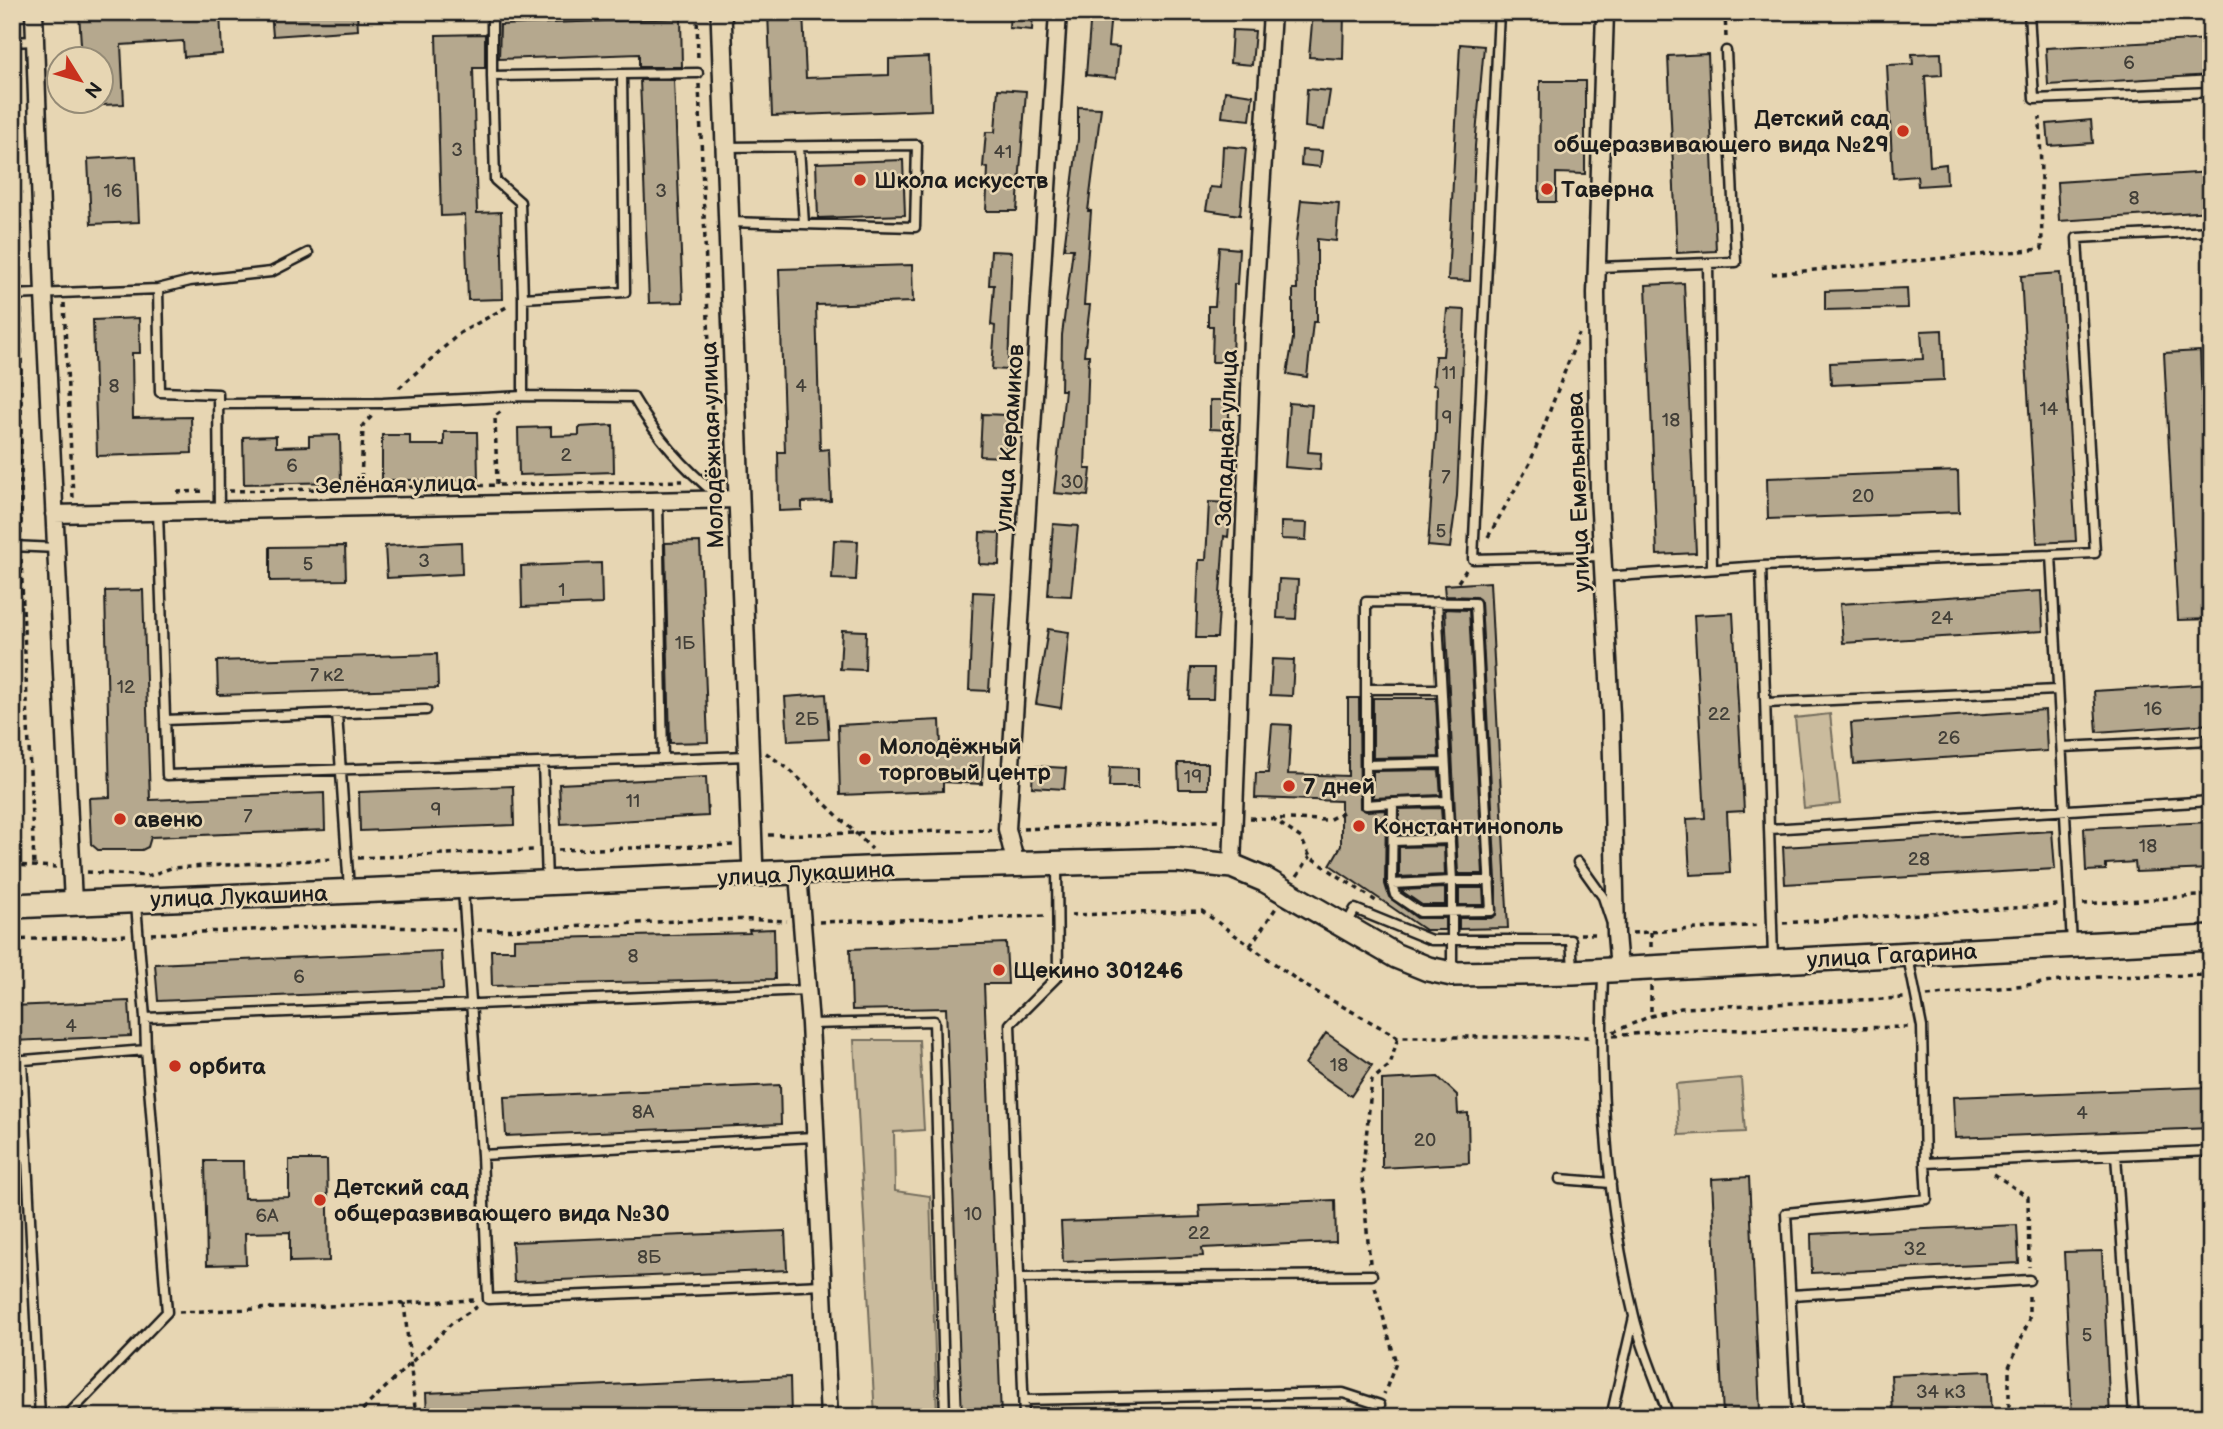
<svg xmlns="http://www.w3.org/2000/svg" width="2223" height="1429" font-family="'Balsamiq Sans',sans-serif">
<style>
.green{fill:#cabb9d;stroke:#736c5c;stroke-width:2}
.building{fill:#b5a88e;stroke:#1c1c1c;stroke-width:2}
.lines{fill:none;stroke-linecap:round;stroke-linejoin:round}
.service-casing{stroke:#1c1c1c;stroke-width:13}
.minor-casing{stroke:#1c1c1c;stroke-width:21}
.tertiary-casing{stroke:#1c1c1c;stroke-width:24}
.secondary-casing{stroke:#1c1c1c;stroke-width:28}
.path{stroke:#1c1c1c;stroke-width:3.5;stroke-dasharray:5 5;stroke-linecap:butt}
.service{stroke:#e7d6b3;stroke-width:8}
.minor{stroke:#e7d6b3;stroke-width:16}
.tertiary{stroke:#e7d6b3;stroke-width:19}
.secondary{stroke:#e7d6b3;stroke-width:23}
.poi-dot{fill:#c8321e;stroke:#e7d6b3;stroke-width:2.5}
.labels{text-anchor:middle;stroke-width:5;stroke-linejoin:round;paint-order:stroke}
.number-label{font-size:19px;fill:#423f38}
.poi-label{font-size:23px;font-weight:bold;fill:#1c1c1c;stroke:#e7d6b3;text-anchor:start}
.street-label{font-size:23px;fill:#1c1c1c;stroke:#e7d6b3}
</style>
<rect width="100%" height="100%" fill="#e7d6b3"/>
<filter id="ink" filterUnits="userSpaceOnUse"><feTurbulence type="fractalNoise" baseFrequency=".0143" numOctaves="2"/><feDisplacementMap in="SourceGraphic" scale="14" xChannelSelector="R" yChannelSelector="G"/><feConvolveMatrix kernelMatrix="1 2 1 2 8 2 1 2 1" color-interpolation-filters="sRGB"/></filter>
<g filter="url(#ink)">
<path class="green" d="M1830 714 1840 804 1804 808 1795 718Z
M854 1040H919L924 1130 894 1132 895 1191 930 1196 937 1417H875Z
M1741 1078 1745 1132 1679 1135 1676 1084Z"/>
<path class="building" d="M220 12 222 54 184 57 183 41 121 45 124 104 102 105V60H82L79 13Z
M271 12H357L358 30 273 36Z
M768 12H803L806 78 889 75V59L929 57 931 110 772 116Z
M1010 12H1033L1032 30 1009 28Z
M1091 12H1111L1108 46 1119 47 1116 78 1086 75Z
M1313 12H1344L1343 59 1309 57Z
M681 18 682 67H639V54L499 59 500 25Z
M1232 30 1255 31 1252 65 1230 63Z
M485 34V68H473L477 213 501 212 503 299 468 300 465 215 441 216 436 35Z
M2211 39V75L2048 85 2046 48Z
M1460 44 1484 46 1475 146 1470 281 1448 280Z
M1941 53 1942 75 1925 76 1930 166 1946 164 1947 184 1918 186 1917 176 1893 178 1887 65 1913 64 1912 54Z
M1708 54 1716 251 1677 253 1668 56Z
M640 80H674L683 302 649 303Z
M1540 81H1585V174L1556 173V202H1539Z
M998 89 1026 91 1017 211H986L988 168 983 167 986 132H995Z
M1307 89 1330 91 1324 130 1305 127Z
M1225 91 1253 95 1250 120 1222 117Z
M1078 107 1101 108 1088 211H1091L1084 305H1090L1084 355H1089L1085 469H1091L1088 496 1054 493 1065 390H1061L1062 335 1073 249H1064L1078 139Z
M2091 120 2093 143 2049 146 2047 124Z
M1223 146 1246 148 1240 215 1206 210 1210 187 1221 188Z
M1302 150 1322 151 1320 167 1301 165Z
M136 156 139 222 91 224 88 159Z
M903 160 905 215 818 218 816 163Z
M2211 172V211L2059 221 2057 182Z
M1301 200 1339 203 1336 241 1317 239V322H1313L1307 377 1287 374 1293 339V289H1297L1296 243Z
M1219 247 1239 249 1237 284H1234L1232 362H1212L1213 326H1208V306H1215Z
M991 251 1012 252 1008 370 992 369 995 326 991 325 994 285H989Z
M912 265 913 302 816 305 820 450 829 449 831 501 802 502V510L779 511 778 452H785L779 269Z
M2060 273 2076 541 2037 543 2021 276Z
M1684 283 1696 553 1657 555 1646 285Z
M1907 288 1908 308 1825 310V291Z
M1447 309 1465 310 1457 496 1450 548 1428 546 1436 433 1437 386 1433 385 1435 356H1443Z
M139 318 140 353H132L133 418 191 417 192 453 97 456 93 320Z
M1942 330 1944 380 1831 385 1830 363 1923 359 1921 331Z
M2200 351 2211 619 2178 620 2164 353Z
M1210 400H1229V430L1210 429Z
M1289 403 1312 405 1308 452 1321 453 1320 470 1285 467Z
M982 414 1007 415 1006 457 980 456Z
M613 425 614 472 519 475 518 428 551 427V436L579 435V427Z
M444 432H477L478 480H382V435H410V445H444Z
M340 435 341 482 244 484 243 437 276 436V447L309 446V436Z
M1958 471 1959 512 1768 519 1767 478Z
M1209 502 1231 503 1228 537 1224 536 1217 638H1196L1199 560H1206Z
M1281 522 1307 523 1306 540 1281 539Z
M1053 524 1078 526 1071 596 1048 595Z
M980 532 1000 533 999 565 979 564Z
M834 540 858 541 856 580 832 579Z
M461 542 462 574 387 578 385 546Z
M700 542 708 742 670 743 665 543Z
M345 546 346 580 270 581V547Z
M601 563 602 604 522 607 521 566Z
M1279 579 1298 580 1296 619 1277 618Z
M1490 582 1508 928 1459 929V918H1491L1496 915V880L1481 602 1476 597 1445 596 1444 585Z
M143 590 150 800 324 793 325 830 151 837 148 847 142 850H98L91 844 89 798 110 797 105 591Z
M2041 591 2043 631 1843 643 1840 604Z
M973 592 995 593 989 691 969 690Z
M1445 609 1469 610 1483 874H1458Z
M1733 613 1744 811 1727 812 1730 873 1690 875 1687 819 1705 818 1694 615Z
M1048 629 1069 632 1061 708 1036 704Z
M842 630 866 631 865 670 840 669Z
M437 654 438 688 218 695 217 661Z
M1272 659 1294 660 1292 696 1270 695Z
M1191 668H1214L1213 699H1189Z
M2211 684V724L2097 732 2094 691Z
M826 694 829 739 788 741 785 697Z
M1348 698H1359L1360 808 1366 811 1386 810 1385 884 1389 897 1417 918H1445V930H1425L1330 865 1341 846V801L1255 798 1256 773H1268L1272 724 1291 725 1288 774 1348 776Z
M1373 698H1436L1439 757 1373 758Z
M2045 710 2047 751 1854 764 1851 723Z
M940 720 941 746 984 747 982 784 943 782V791L840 795 838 725Z
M1178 763H1208V789H1179Z
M1033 766 1066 768 1064 789 1032 787Z
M1110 767 1138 768V787H1109Z
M1439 770 1441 795 1373 798V771Z
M706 777 708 816 561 824 559 784Z
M513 786 514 825 360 831 359 792Z
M1441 808 1443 833 1399 834V809Z
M2211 822V869L2136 872 2135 862 2106 864V870L2086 871 2084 828Z
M2052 831 2055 869 1785 884 1783 847Z
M1444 846 1445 875 1399 877V847Z
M1445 888V905H1422L1400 890Z
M1459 888H1483L1484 905H1459Z
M774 929 775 979 492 986 491 950H514V939L750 933 749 930Z
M1006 943 1008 984H984L1001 1417H962L946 1008 852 1010 850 949Z
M441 951 443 989 158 1001 155 964Z
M129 1001 131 1036 12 1041V1006Z
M1326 1033 1372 1065 1351 1096 1305 1064Z
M1438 1077 1457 1095 1458 1114 1468 1113 1469 1163 1382 1168V1080Z
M780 1085 781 1124 506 1136 504 1097Z
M2211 1087V1128L1955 1138 1953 1097Z
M289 1160H327L329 1261 290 1262V1232L245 1233 246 1264 207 1265 205 1161H243L244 1198 289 1197Z
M1749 1177 1760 1410 1745 1411V1417H1723L1712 1179Z
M1335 1200 1336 1242 1202 1248 1203 1256 1063 1262 1061 1222 1200 1217 1199 1205Z
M2017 1225 2019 1263 1812 1273 1811 1234Z
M785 1231 787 1270 514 1282 512 1242Z
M2102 1251 2110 1417H2072L2064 1252Z
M1990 1371 1992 1417H1956L1955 1409 1893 1413 1891 1375Z
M790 1377 791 1417H427L426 1393Z"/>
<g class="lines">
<g class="service-casing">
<path id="service" d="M1499 12 1473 559 1603 556
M2029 12 2034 99 2211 92
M12 42 34 41
M622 74 625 292 523 298 520 202 495 180 492 76Z
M622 74 698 73
M492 76V12
M726 147 917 145 915 227 728 222
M799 147 804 224
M1708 263 1712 568
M1598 267 1736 262 1726 51
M158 289 190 281 271 272 308 253
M12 295 158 289 160 392 218 394 219 511
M523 298V396
M218 404 383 403 523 396 633 397C657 438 683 467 719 497
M158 512 167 775 663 759 658 501
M12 546 57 548
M1761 566 1773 958
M1603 577 1761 566 2051 555
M1437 602 1452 881H1490
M1366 689H1441
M1766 703 2057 690
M337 714 349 889
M165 720 426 710
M2062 747 2211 740
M663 759 747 756
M543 763 547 882
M1366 765 1445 763
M1393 803 1447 801
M1770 829 2211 801
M1393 841 1450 839
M1578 862 1603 897 1611 921
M1392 884 1395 895 1420 912 1491 911 1475 603 1366 602V805L1393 803 1392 884 1452 881V971
M463 890 482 1155 488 1299 823 1285
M136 904 145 1018 807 990
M1347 924 1355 909 1431 940H1571L1573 968
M2072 944 2051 555 2095 553 2077 238 2211 231
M1908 957 1922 1027 1925 1163 2211 1151
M1603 973C1599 1087 1607 1206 1634 1316 1642 1350 1658 1384 1669 1417
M810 1024 934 1021 945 1417
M22 1060 40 1417
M12 1061 146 1050 145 1018
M482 1155 814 1137
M2116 1155 2134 1417
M1560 1179 1611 1183
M1020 1278 1372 1275
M1792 1295 2029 1280
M1024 1400 1343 1393 1380 1405
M66 1417 167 1312 146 1050
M1024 1417 1010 1024 1058 976 1057 866
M1611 1417 1634 1317
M1797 1417 1786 1213 1927 1199 1925 1163"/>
</g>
<g class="minor-casing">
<path id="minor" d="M34 12 44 294 73 903
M1605 12 1596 293 1599 494 1611 715 1616 934 1619 969
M54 514 738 499
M1016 865 1007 829 1058 12
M1232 866 1252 337 1272 12
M798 874 810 1024 829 1417"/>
</g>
<g class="tertiary-casing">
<path id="tertiary" d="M721 12 753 875"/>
</g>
<g class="secondary-casing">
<path id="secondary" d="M12 906 889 868 1176 860 1232 866 1265 880 1396 956 1428 969 1452 974 1573 972 2211 938"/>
</g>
<path class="path" d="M13 12 14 30
M697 12 698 62
M1657 12 1663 19 1707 20 1715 12
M1725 12 1726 38
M15 55 21 282
M699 84 714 475
M1772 274 2042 249 2040 117
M64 303 73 498
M399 388 460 333 510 305
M497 484 495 416 503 410
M361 488 363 425 372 416
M229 491 683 481
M177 492 207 491
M21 534V307
M1488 537 1530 463 1579 334
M21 559 34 865
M1458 582 1466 570
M766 753 790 770 872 849
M1250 818 1328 820 1347 810
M1272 818 1301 838 1310 857 1379 903
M1023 829 1218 820
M768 835 991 830
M558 850 736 845
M358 858 533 850
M12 865 56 867
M87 872 148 876 171 868 333 859
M1297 876 1310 857
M2083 904 2211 895
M1071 915 1202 911 1304 985 1398 1037H1589
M819 922 1046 916
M1783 923 2058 905
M477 930C579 930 687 915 787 921
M1632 933 1761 925
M151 934 350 926 455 929
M1580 934H1600
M12 940 126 935
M1250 946 1276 908
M1651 947V932
M1651 986V1016
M1927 996 2097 977 2211 975
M1613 1032 1651 1016 1681 1008 1905 998
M1613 1036 1662 1031 1909 1027
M1994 1174 2028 1197 2029 1267
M1370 1263 1362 1177 1372 1080 1390 1065 1398 1037
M1375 1287 1396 1363 1384 1394
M404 1303 416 1417
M179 1312 476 1300
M355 1417 452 1323 478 1306
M2009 1417V1367L2029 1320V1292"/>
<use href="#service" class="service"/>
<use href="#minor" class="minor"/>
<use href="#tertiary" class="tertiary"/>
<use href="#secondary" class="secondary"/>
</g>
</g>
<g class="poi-dot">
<circle cx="1903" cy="131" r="7"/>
<circle cx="860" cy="180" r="7"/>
<circle cx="1547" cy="189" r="7"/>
<circle cx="865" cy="759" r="7"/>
<circle cx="1289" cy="786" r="7"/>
<circle cx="120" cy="819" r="7"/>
<circle cx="1359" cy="826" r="7"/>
<circle cx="999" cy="970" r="7"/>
<circle cx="175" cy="1066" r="7"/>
<circle cx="320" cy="1200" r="7"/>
</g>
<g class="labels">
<g class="number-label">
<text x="2129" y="69">6</text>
<text x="457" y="156">3</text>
<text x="1003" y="158">41</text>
<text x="113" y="197">16</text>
<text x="661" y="197">3</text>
<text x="2134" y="204">8</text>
<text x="1449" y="379">11</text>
<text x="114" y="392">8</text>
<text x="801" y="392">4</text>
<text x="2049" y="415">14</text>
<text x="1447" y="424">9</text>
<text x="1671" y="426">18</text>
<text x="566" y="461">2</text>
<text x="292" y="472">6</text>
<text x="1446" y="483">7</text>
<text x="1072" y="488">30</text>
<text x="1863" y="502">20</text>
<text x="1441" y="537">5</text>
<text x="424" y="567">3</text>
<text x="308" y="570">5</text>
<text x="562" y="596">1</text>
<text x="1942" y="624">24</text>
<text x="685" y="649">1Б</text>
<text x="327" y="681">7 к2</text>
<text x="126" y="693">12</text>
<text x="2153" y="715">16</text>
<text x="1719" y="720">22</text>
<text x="807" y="725">2Б</text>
<text x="1949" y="744">26</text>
<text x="1193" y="783">19</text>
<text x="633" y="807">11</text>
<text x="436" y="816">9</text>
<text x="248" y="822">7</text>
<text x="2148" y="852">18</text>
<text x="1919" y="865">28</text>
<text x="633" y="962">8</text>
<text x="299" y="983">6</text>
<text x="71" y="1032">4</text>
<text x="1339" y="1071">18</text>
<text x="643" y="1118">8А</text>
<text x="2082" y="1119">4</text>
<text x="1425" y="1146">20</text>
<text x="973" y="1220">10</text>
<text x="267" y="1222">6А</text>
<text x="1199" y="1239">22</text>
<text x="1915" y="1255">32</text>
<text x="649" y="1263">8Б</text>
<text x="2087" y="1341">5</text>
<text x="1941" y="1398">34 к3</text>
</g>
<g class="poi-label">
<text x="1889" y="126" text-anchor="end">Детский сад<tspan x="1889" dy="26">общеразвивающего вида №29</tspan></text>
<text x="874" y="188">Школа искусств</text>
<text x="1561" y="197">Таверна</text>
<text x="879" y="754">Молодёжный<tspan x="879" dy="26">торговый центр</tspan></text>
<text x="1303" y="794">7 дней</text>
<text x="134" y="827">авеню</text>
<text x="1373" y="834">Константинополь</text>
<text x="1013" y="978">Щекино 301246</text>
<text x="189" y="1074">орбита</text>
<text x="334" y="1195">Детский сад<tspan x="334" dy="26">общеразвивающего вида №30</tspan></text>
</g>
<g class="street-label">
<text transform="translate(1009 438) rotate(-86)" y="8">улица Керамиков</text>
<text transform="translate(1226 438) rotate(-88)" y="8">Западная улица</text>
<text transform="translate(712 445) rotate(-92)" y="8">Молодёжная улица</text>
<text transform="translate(396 484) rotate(-1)" y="8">Зелёная улица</text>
<text transform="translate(1578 492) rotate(-92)" y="8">улица Емельянова</text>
<text transform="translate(806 873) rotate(-3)" y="8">улица Лукашина</text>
<text transform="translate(239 896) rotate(-2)" y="8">улица Лукашина</text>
<text transform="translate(1892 955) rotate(-3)" y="8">улица Гагарина</text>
</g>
</g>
<rect width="2223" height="1429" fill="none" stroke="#e7d6b3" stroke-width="42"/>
<rect x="21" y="21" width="2181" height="1387" fill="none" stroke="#1c1c1c" stroke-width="2.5" filter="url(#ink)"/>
<g transform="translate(80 80) rotate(127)"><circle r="33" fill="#e7d6b3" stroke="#968c77" stroke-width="2"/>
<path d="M0-5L12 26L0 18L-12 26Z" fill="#c8321e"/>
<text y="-10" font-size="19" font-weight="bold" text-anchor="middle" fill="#1c1c1c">N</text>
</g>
</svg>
